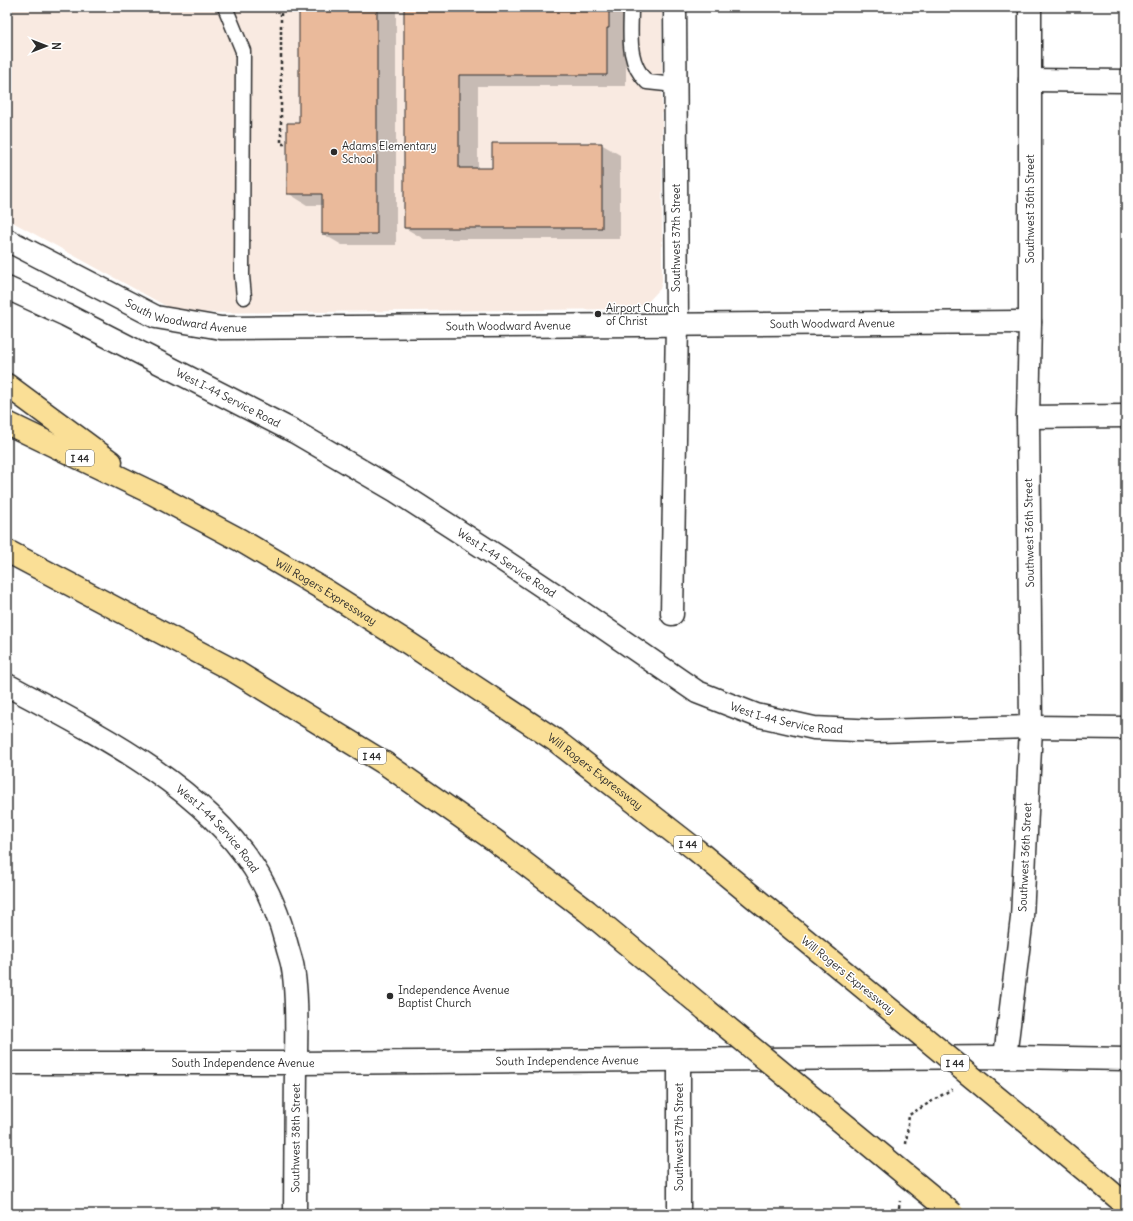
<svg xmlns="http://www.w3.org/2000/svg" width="1133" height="1221" font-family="Delius,sans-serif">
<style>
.built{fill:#f9eae1}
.shadow{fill:#0003}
.building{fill:#eaba9b;stroke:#2b2b2b}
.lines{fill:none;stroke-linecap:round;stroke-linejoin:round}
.service-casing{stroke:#2b2b2b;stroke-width:17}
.minor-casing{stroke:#2b2b2b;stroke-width:25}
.tertiary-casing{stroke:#2b2b2b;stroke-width:25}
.motorway-casing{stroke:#2b2b2b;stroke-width:25}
.path{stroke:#2b2b2b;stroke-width:2.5;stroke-dasharray:3 3;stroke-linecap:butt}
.service{stroke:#fff;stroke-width:14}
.minor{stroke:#fff;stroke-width:22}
.tertiary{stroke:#fff;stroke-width:22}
.motorway{stroke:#fadf96;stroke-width:22}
.motorway-bridge-casing{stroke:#2b2b2b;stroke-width:25;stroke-linecap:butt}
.motorway-bridge{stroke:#fadf96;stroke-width:22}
.poi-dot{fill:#2b2b2b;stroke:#fff;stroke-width:1.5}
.labels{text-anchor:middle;stroke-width:3;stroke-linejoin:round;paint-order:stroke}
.shield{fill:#fff;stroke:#6b6b6b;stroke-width:1}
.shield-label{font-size:10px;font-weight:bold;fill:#2b2b2b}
.poi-label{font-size:11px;fill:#2b2b2b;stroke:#fff;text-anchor:start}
.street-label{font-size:11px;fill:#2b2b2b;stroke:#fff}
</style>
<rect width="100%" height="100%" fill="#fff"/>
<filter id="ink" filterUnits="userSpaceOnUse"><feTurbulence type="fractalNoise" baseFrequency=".025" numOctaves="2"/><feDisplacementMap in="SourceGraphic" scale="8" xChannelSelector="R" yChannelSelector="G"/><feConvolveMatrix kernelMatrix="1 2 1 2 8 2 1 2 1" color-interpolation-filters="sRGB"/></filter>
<g filter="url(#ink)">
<path class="built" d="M7 7H662V282L660 289 646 304 634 309 187 313 166 306 7 219Z"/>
<path class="shadow" d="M300 7H396V245H342L323 234V205H307L288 193 300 124Z
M405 7H628L626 38V86H478V169H493L601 144 620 155V239H424L405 228Z"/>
<path class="building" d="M299 7H377V234H322V194H287V123H299Z
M404 7H609V28H607V75H459V168H492V143H602V228H404Z"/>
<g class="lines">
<g class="service-casing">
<path id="service" d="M225 7 243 51 242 276 244 297
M631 7C631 35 626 61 647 82L675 85"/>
</g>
<g class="minor-casing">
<g id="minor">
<path d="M1030 80 1126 81"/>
<path id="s1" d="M7 240 156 317 221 328 1030 322"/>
<path d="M1028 417 1126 416"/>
<path d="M672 614 677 324 675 7"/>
<path d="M1031 727 1126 728"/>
<path d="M679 1060V1214"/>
<path id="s2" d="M295 1214 296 1063"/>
</g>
</g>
<g class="tertiary-casing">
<g id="tertiary">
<path id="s3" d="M7 288 66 315 295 432 396 491 503 560 578 610 697 692 756 715 814 728 877 731 1031 727"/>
<path id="s4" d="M7 685C94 732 199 783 254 868 269 891 280 919 287 946 289 954 292 961 293 969 298 998 296 1033 296 1063"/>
<path id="s5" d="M1005 1057 1022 918 1031 727 1028 417 1030 322V7"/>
<path id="s6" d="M7 1063H296L1005 1057 1126 1059"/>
</g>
</g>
<g class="motorway-casing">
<g id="motorway">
<path d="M7 385 111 462"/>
<path id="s7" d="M7 423 152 493 240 540 328 592 410 644 555 740 695 849 819 951"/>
<path d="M7 551 236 672 386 764 494 840 587 911 705 1009"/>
<path d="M1091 1175 1126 1205"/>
</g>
</g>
<path class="path" d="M281 7V144H287
M906 1144 909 1115 952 1089
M898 1214 900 1201"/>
<use href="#service" class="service"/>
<use href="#minor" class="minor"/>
<use href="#tertiary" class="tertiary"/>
<use href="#motorway" class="motorway"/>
<g class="motorway-bridge-casing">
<path id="motorway-bridge" d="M819 951 1091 1175
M705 1009 953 1214"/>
</g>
<use href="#motorway-bridge" class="motorway-bridge"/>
</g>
</g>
<g class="poi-dot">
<circle cx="334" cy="152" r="4"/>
<circle cx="598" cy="314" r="4"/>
<circle cx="390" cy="996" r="4"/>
</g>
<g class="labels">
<g class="shield">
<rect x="66" y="450" width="28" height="16" rx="3"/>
<rect x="358" y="748" width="28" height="16" rx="3"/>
<rect x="674" y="836" width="28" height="16" rx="3"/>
<rect x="941" y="1055" width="28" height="16" rx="3"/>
</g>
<g class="shield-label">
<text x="80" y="462">I 44</text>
<text x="372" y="760">I 44</text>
<text x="688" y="848">I 44</text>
<text x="955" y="1067">I 44</text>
</g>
<g class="poi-label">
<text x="342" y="150">Adams Elementary<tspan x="342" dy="13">School</tspan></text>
<text x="606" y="312">Airport Church<tspan x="606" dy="13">of Christ</tspan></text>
<text x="398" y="994">Independence Avenue<tspan x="398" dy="13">Baptist Church</tspan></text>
</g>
<g class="street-label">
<text transform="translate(1030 209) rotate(-90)" y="4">Southwest 36th Street</text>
<text transform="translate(676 238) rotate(-90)" y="4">Southwest 37th Street</text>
<text dy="4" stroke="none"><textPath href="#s1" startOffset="197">South Woodward Avenue</textPath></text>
<text dy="4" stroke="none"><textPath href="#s1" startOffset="845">South Woodward Avenue</textPath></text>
<text dy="4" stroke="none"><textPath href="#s1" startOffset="521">South Woodward Avenue</textPath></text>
<text dy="4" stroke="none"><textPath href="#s3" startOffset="247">West I-44 Service Road</textPath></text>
<text transform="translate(1029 533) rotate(-91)" y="4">Southwest 36th Street</text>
<text dy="4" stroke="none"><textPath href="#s3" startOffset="571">West I-44 Service Road</textPath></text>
<text dy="4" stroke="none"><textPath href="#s7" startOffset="361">Will Rogers Expressway</textPath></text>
<text dy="4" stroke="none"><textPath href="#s3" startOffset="895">West I-44 Service Road</textPath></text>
<text dy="4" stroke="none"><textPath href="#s7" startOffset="685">Will Rogers Expressway</textPath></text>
<text dy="4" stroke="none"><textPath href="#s4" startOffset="257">West I-44 Service Road</textPath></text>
<text dy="4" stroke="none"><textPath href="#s5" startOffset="201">Southwest 36th Street</textPath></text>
<text transform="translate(848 975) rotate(39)" y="4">Will Rogers Expressway</text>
<text dy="4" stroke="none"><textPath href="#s6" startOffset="560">South Independence Avenue</textPath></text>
<text dy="4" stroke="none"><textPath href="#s6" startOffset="236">South Independence Avenue</textPath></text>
<text transform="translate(679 1137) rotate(-90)" y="4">Southwest 37th Street</text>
<text dy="4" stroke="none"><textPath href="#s2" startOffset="76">Southwest 38th Street</textPath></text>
</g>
</g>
<rect width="1133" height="1221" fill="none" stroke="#fff" stroke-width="24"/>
<rect x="12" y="12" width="1109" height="1197" fill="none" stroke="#2b2b2b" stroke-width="1.5" filter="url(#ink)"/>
<g transform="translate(46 46) rotate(90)" stroke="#ffffff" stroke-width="3" paint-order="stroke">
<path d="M0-3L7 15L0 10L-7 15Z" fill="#2b2b2b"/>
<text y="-6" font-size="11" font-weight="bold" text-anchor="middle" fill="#2b2b2b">N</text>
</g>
</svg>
